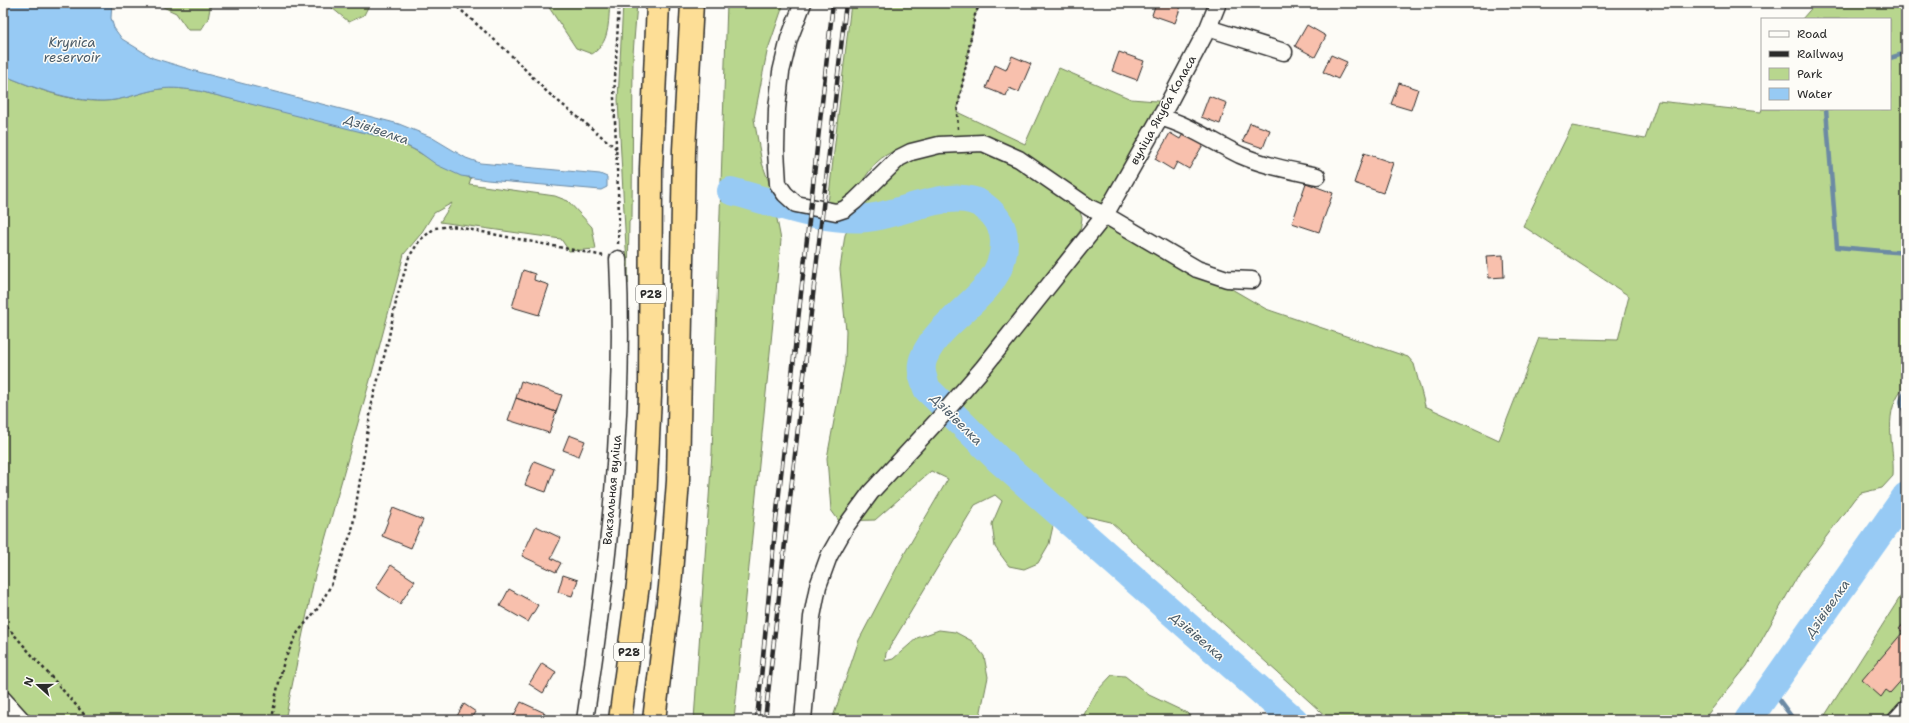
<svg xmlns="http://www.w3.org/2000/svg" width="1909" height="723" font-family="'Shantell Sans',sans-serif">
<style>
.green{fill:#b8d68e;stroke:#72805c}
.water{fill:#97caf4;stroke:#6c8aa4}
.lines{fill:none;stroke-linecap:round;stroke-linejoin:round}
.stream{stroke:#6c8aa4;stroke-width:4.5}
.river{stroke:#97caf4;stroke-width:28}
.building{fill:#f8c0ad;stroke:#2b2b2b}
.minor-casing{stroke:#2b2b2b;stroke-width:19}
.highway-casing{stroke:#2b2b2b;stroke-width:25}
.path{stroke:#2b2b2b;stroke-width:2.5;stroke-dasharray:3 3;stroke-linecap:butt}
.minor{stroke:#fdfcf7;stroke-width:16}
.highway{stroke:#fdde96;stroke-width:22}
.rail-casing{stroke:#2b2b2b;stroke-width:4.5}
.rail{stroke:#fdfcf7;stroke-width:3;stroke-dasharray:9;stroke-linecap:butt}
.labels{text-anchor:middle;stroke-width:3;stroke-linejoin:round;paint-order:stroke}
.shield{fill:#fdfcf7;stroke:#6a6a68;stroke-width:1}
.shield-label{font-size:11px;font-weight:bold;fill:#2b2b2b}
.street-label{font-size:12px;fill:#2b2b2b;stroke:#fdfcf7}
.water-label{font-size:13px;font-style:italic;fill:#4b5b67;stroke:#fdfcf7}
</style>
<rect width="100%" height="100%" fill="#fdfcf7"/>
<filter id="ink" filterUnits="userSpaceOnUse"><feTurbulence type="fractalNoise" baseFrequency=".025" numOctaves="2"/><feDisplacementMap in="SourceGraphic" scale="8" xChannelSelector="R" yChannelSelector="G"/><feConvolveMatrix kernelMatrix="1 2 1 2 8 2 1 2 1" color-interpolation-filters="sRGB"/></filter>
<g filter="url(#ink)">
<path class="green" d="M160 3H211L208 19 201 30H188L176 13 161 6Z
M331 3H370L364 15 349 22 332 8Z
M546 3H610C608 23 610 43 592 54L576 48Z
M623 3H637L633 54 632 218 629 222 628 284 618 100Z
M727 3H784L767 52 754 119 762 163 771 188 781 240 734 720H694L712 453Z
M851 3H981L975 15 957 112 1025 144 1059 68 1131 99 1169 102 1101 211 973 136C945 136 898 142 877 162 868 171 863 182 855 191 851 196 846 200 841 204H828Z
M1816 3H1906V384C1880 413 1895 443 1893 476L1882 488 1861 493 1855 498 1800 572 1747 666 1703 720H1330L1111 522 1089 517 1059 520 1053 526 1049 544 1038 563 1024 569 1009 566 995 547 992 524 1002 501 995 495 975 505 886 653 885 661 893 659 917 638 939 630 955 632 972 641 984 656 988 677 980 716 981 720H832L859 640 903 556 948 479 931 471 875 520 839 521 831 510 827 458 845 362 846 331 840 269 845 235 860 203 911 155 983 149 1016 162 1078 206 1082 218 1080 231 982 358 1105 215 1266 309 1408 357 1414 364 1425 406 1499 440 1539 338 1618 340 1629 296 1523 226 1572 126 1645 139 1658 101 1761 112 1762 109H1890V19H1802Z
M3 75C34 88 69 102 103 101 123 101 140 92 160 89 173 87 186 89 199 91L374 134C389 139 404 144 418 152 436 162 451 173 471 178L469 184 555 196 568 201 592 227 596 249 569 251 561 239 440 222 452 203 434 213 420 235 404 254 376 359 315 575 285 720H32L3 686Z
M1906 588V720H1822Z
M1112 675 1125 676 1149 695 1187 713 1194 720H1081L1097 691Z"/>
<path class="water" d="M3 3H112L111 18 114 28 122 39 153 58 202 73 399 124 431 137 466 158 480 163 600 174 607 177V187L601 190 487 180 461 176 437 165 419 152 397 141 199 91C186 89 173 87 160 89 140 92 123 101 103 101 69 101 34 88 3 75Z"/>
<g class="lines">
<path class="stream" d="M1890 58 1906 53
M1826 109 1837 247 1906 253
M1906 391C1899 399 1901 405 1906 414
M1771 689 1794 720"/>
<path class="river" d="M731 191C773 202 823 222 867 218 900 215 955 185 984 206 996 215 1004 226 1004 241 1005 295 943 313 924 357 919 368 923 378 927 389L999 460 1294 720
M1748 720 1906 496"/>
</g>
<path class="building" d="M1156 3H1182L1175 23 1152 15Z
M1307 25 1326 36 1315 57 1295 46Z
M1119 52 1144 61 1137 80 1112 71Z
M1331 55 1347 62 1338 79 1323 72Z
M1012 56 1031 64 1019 92 1009 88 1006 96 986 88 995 65 1006 70Z
M1399 83 1418 89 1411 110 1391 104Z
M1209 96 1227 103 1220 124 1201 117Z
M1250 123 1270 130 1263 148 1243 141Z
M1184 132 1204 143 1189 169 1177 162 1173 170 1155 159 1170 133 1180 139Z
M1364 153 1393 163 1383 193 1354 183Z
M1306 183 1333 193 1319 232 1292 223Z
M1503 255 1504 277 1489 278 1487 256Z
M523 270 535 274 534 280 549 285 539 315 512 307Z
M521 381 562 395 556 412 516 398Z
M516 398 556 412 549 433 508 420Z
M569 435 585 441 579 456 563 450Z
M534 461 554 469 546 492 525 485Z
M393 508 423 520 411 548 382 536Z
M536 526 561 538 551 558 561 563 556 572 522 556Z
M391 565 415 581 400 604 376 588Z
M563 575 578 580 572 596 558 592Z
M509 589 538 605 528 622 500 606Z
M1906 621V675L1890 693 1886 690 1881 697 1862 680 1903 632 1899 629Z
M542 663 556 672 543 693 529 684Z
M521 702 545 713 541 720H519L513 717Z
M464 704 476 712 471 720H464L457 716Z"/>
<g class="lines">
<g class="minor-casing">
<path id="minor" d="M803 3 789 39 781 72 777 109 776 150 778 184 785 194 796 204 836 212 845 209 855 201 899 158 911 152 939 145 983 143 1019 159 1090 208 1105 215 1197 269 1227 279 1252 280
M1208 28 1284 52
M1160 117C1189 125 1213 142 1240 155 1265 166 1290 170 1317 176
M3 699 22 720
M585 720C608 568 626 413 618 259
M803 720 812 617 818 586 829 556 846 526 871 492 937 421 983 368 1105 215 1169 102 1208 28 1218 3
M1896 720 1906 709"/>
</g>
<g class="highway-casing">
<path id="highway" d="M620 720 638 585 645 503 650 396 651 169 658 3
M654 720 670 587 678 481 684 150 692 3"/>
</g>
<path class="path" d="M453 3 508 52 547 92 617 149
M958 129 957 113 975 15 980 3
M618 244 619 215 614 98 619 3
M3 622 89 720
M272 720 276 695 284 661 298 632 319 607 331 585 352 531 372 403 388 341 397 297 409 257 420 240 435 228 452 226 604 256"/>
<use href="#minor" class="minor"/>
<use href="#highway" class="highway"/>
<g class="rail-casing">
<path id="rail" d="M757 720 776 520 833 3
M765 720 846 3"/>
</g>
<use href="#rail" class="rail"/>
</g>
</g>
<g class="labels">
<g class="shield">
<rect x="636" y="285" width="30" height="18" rx="3"/>
<rect x="614" y="643" width="30" height="18" rx="3"/>
</g>
<g class="shield-label">
<text x="651" y="298">Р28</text>
<text x="629" y="656">Р28</text>
</g>
<g class="street-label">
<text transform="translate(1163 110) rotate(-61)" y="4">вуліца Якуба Коласа</text>
<text transform="translate(612 490) rotate(-85)" y="4">Вакзальная вуліца</text>
</g>
<g class="water-label">
<text x="72" y="47">Krynica<tspan x="72" dy="15">reservoir</tspan></text>
<text transform="translate(377 129) rotate(19)" y="5">Дзівівелка</text>
<text transform="translate(957 419) rotate(45)" y="5">Дзівівелка</text>
<text transform="translate(1827 608) rotate(-55)" y="5">Дзівівелка</text>
<text transform="translate(1198 636) rotate(41)" y="5">Дзівівелка</text>
</g>
</g>
<rect width="1909" height="723" fill="none" stroke="#fdfcf7" stroke-width="16"/>
<rect x="8" y="8" width="1893" height="707" fill="none" stroke="#2b2b2b" stroke-width="1.5" filter="url(#ink)"/>
<rect x="1761" y="18" width="130" height="92" fill="#fdfcf7" stroke="#a9a8a5"/>
<rect x="1769" y="31" width="20" height="6" fill="#fdfcf7" stroke="#a9a8a5"/>
<text x="1797" y="38" font-size="12" fill="#2b2b2b">Road</text>
<rect x="1769" y="51" width="20" height="6" fill="#2b2b2b" stroke="#a9a8a5"/>
<text x="1797" y="58" font-size="12" fill="#2b2b2b">Railway</text>
<rect x="1769" y="68" width="20" height="12" fill="#b8d68e" stroke="#a9a8a5"/>
<text x="1797" y="78" font-size="12" fill="#2b2b2b">Park</text>
<rect x="1769" y="88" width="20" height="12" fill="#97caf4" stroke="#a9a8a5"/>
<text x="1797" y="98" font-size="12" fill="#2b2b2b">Water</text>
<g transform="translate(38 685) rotate(291)" stroke="#fdfcf7" stroke-width="3" paint-order="stroke">
<path d="M0-3L7 15L0 10L-7 15Z" fill="#2b2b2b"/>
<text y="-6" font-size="11" font-weight="bold" text-anchor="middle" fill="#2b2b2b">N</text>
</g>
</svg>
